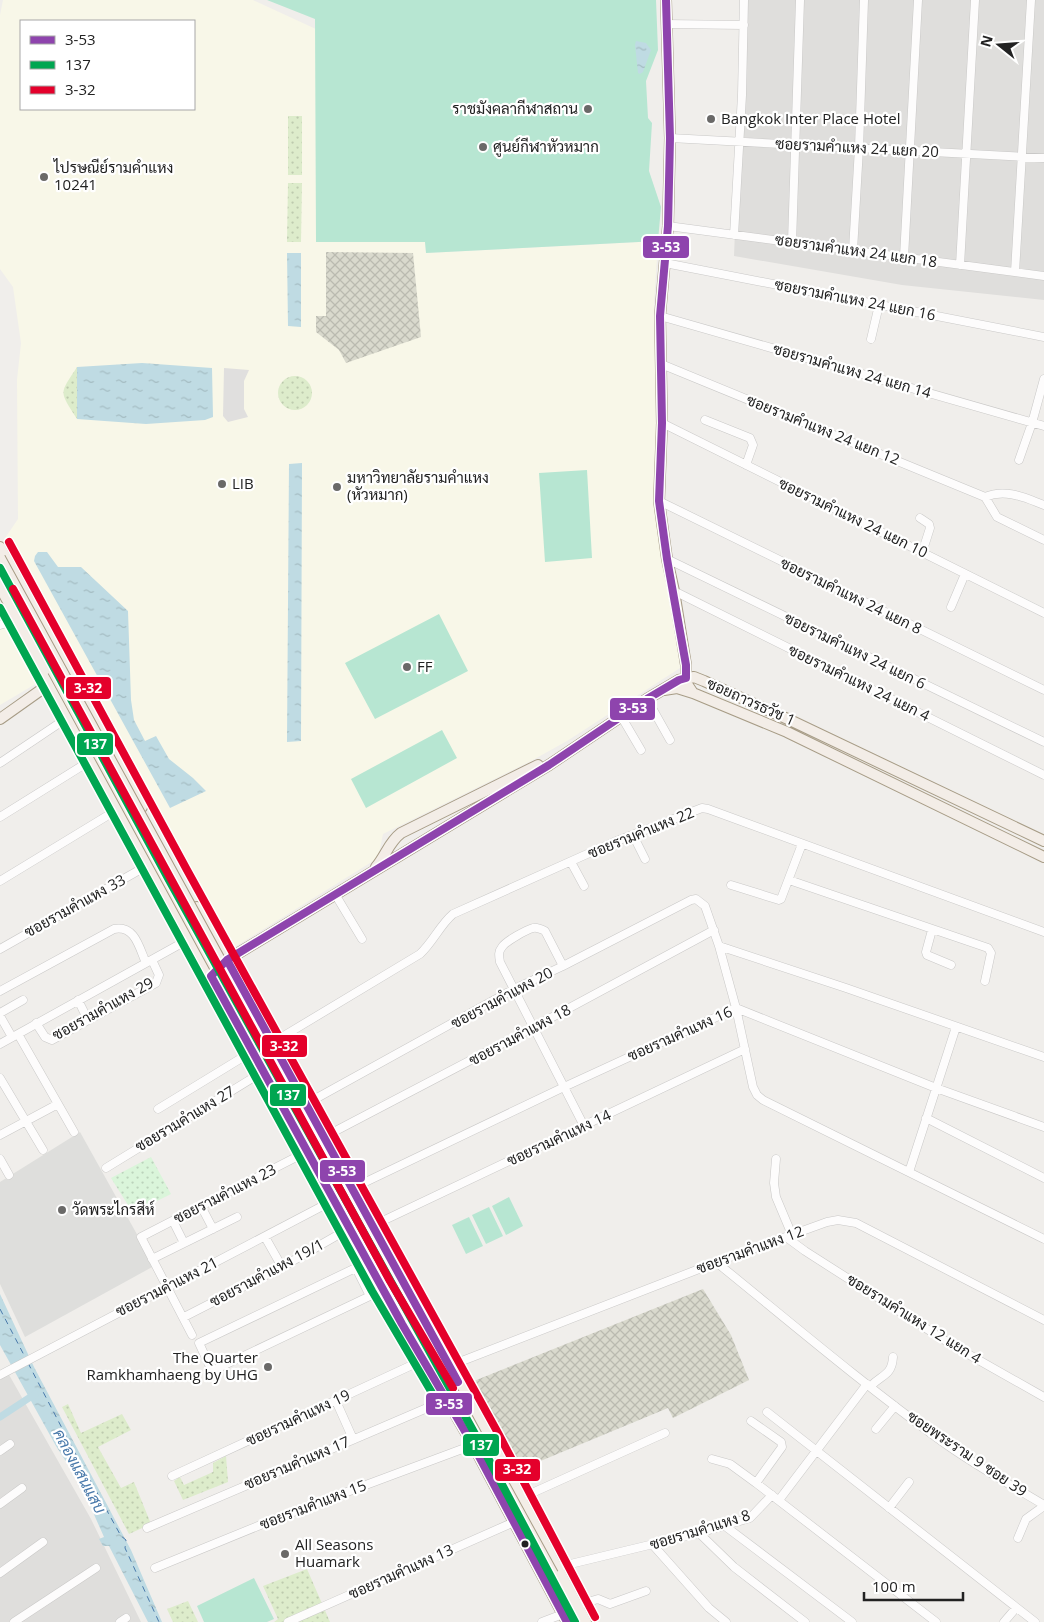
<svg xmlns="http://www.w3.org/2000/svg" width="1044" height="1622" font-family="'Open Sans',Sarabun,sans-serif">
<style>
.residential{fill:#dfdedc}
.education{fill:#f8f7e8;fill-rule:evenodd}
.religious{fill:#dededc}
.construction{fill:url(#construction-cross-hatch)}
.grass{fill:url(#grass-dots)}
.park{fill:url(#park-dots)}
.pitch{fill:#b7e6d2}
.parking{fill:#e0dfde}
.water{fill:url(#water-ripples)}
.lines{fill:none;stroke-linecap:round;stroke-linejoin:round}
.canal{stroke:#bfdbe3;stroke-width:7}
.ferry{stroke:#4a7aab;stroke-width:1;stroke-dasharray:6 5;stroke-linecap:butt}
.minor-casing{stroke:#c9c8c7;stroke-width:9}
.major-casing{stroke:#a79c86;stroke-width:12}
.minor{stroke:#fdfcfc;stroke-width:8}
.major{stroke:#f3ede7;stroke-width:10}
.major-bridge-casing{stroke:#a79c86;stroke-width:12;stroke-linecap:butt}
.major-bridge{stroke:#f3ede7;stroke-width:10}
.bus-1-casing{stroke:#fff;stroke-width:11}
.bus-2-casing{stroke:#fff;stroke-width:11}
.bus-3-casing{stroke:#fff;stroke-width:11}
.bus-1{stroke:#8e44ad;stroke-width:8}
.bus-2{stroke:#00a651;stroke-width:8}
.bus-3{stroke:#e4002b;stroke-width:8}
.poi-dot{fill:#6a6968;stroke:#fff;stroke-width:2}
.bus-dot{fill:#222;stroke:#fff;stroke-width:2}
.labels{text-anchor:middle;stroke-width:4.5;stroke-linejoin:round;paint-order:stroke}
.poi-label{font-size:15px;fill:#222;stroke:#fff;text-anchor:start}
.street-label{font-size:15px;fill:#222;stroke:#fff}
.water-label{font-size:16px;font-style:italic;fill:#4a7aab;stroke:#fff}
.line-badge{stroke:#fff;stroke-width:2}
.badge-label{font-size:14px;text-anchor:middle;font-weight:bold;fill:#fff}
</style>
<defs>
<pattern id="construction-cross-hatch" width="8" height="8" patternUnits="userSpaceOnUse" patternTransform="scale(1.25)"><rect width="8" height="8" fill="#d9d9cd"/><path d="M0 0l8 8M0 8l8-8" fill="none" stroke="#babab0"/></pattern>
<pattern id="grass-dots" width="8" height="8" patternUnits="userSpaceOnUse" patternTransform="scale(1.25)"><rect width="8" height="8" fill="#ddeccb"/><path d="M2 2h.1M6 6h.1" fill="none" stroke="#bdcaae" stroke-width="1.8" stroke-linecap="round"/></pattern>
<pattern id="park-dots" width="8" height="8" patternUnits="userSpaceOnUse" patternTransform="scale(1.25)"><rect width="8" height="8" fill="#daf5da"/><path d="M2 2h.1M6 6h.1" fill="none" stroke="#bbd2bb" stroke-width="1.8" stroke-linecap="round"/></pattern>
<pattern id="water-ripples" width="26" height="14" patternUnits="userSpaceOnUse" patternTransform="scale(1.25)"><rect width="26" height="14" fill="#bfdbe3"/><path d="M2 4q2-2 4 0t4 0M15 11q2-2 4 0t4 0" fill="none" stroke="#a4bcc2"/></pattern>
</defs>
<rect width="100%" height="100%" fill="#f0eeeb"/>
<path class="residential" d="M741 0H1044V300L902 285 734 256 739 130Z
M8 1373 91 1519 141 1622H0V1379Z"/>
<path class="education" d="M3 0H253L318 30 316 242H425L426 253 658 241 654 304 657 515 675 618 680 668 567 741 531 761 383 834 378 858 225 953 183 872 3 541 18 519 17 380 21 343 13 287 0 269V15ZM21 21H194V109H21Z
M14 620 44 679 0 705V623Z"/>
<path class="religious" d="M80 1132 139 1238 154 1266 25 1337 0 1284V1182Z"/>
<path class="construction" d="M326 252 413 253 421 337 346 363 339 350 316 332V316H326Z
M703 1289 731 1335 749 1380 673 1418 668 1408 514 1472 474 1381Z"/>
<path class="grass" d="M288 116H302V175H288Z
M288 183H302L301 242H287Z
M77 367V419C59 390 59 395 77 367Z
M278 393a17 17 0 1 1 34 0a17 17 0 1 1-34 0Z
M68 1404 81 1433 122 1414 131 1430 98 1447 121 1488 134 1482 151 1524 129 1534 62 1407Z
M226 1456 228 1482 183 1500 174 1481 180 1477 184 1485 213 1472V1463Z
M307 1569 330 1622H274L278 1619 263 1586Z
M188 1601 198 1622H173L167 1609Z"/>
<path class="park" d="M151 1157 171 1194 133 1213 111 1178Z"/>
<path class="pitch" d="M267 0H656L658 50 646 81 648 118 652 123 649 171 661 207 658 241 426 253 425 242H316L315 19Z
M587 470 592 558 545 562 539 473Z
M439 614 468 671 375 719 345 663Z
M442 730 457 758 366 808 351 779Z
M509 1197 523 1226 506 1235 492 1206Z
M489 1207 503 1236 486 1244 472 1215Z
M469 1217 483 1246 466 1254 452 1225Z
M254 1578 274 1619 267 1622H204L197 1606Z"/>
<path class="parking" d="M224 368 249 370 244 381V409L248 417 228 422 223 416Z"/>
<path class="water" d="M636 41 646 43 651 50 643 72 640 74 638 73 635 45Z
M287 253H301V327L288 326Z
M142 363 212 368 213 417 205 420 146 424 77 419V367Z
M302 463 301 741 287 742 289 464Z
M38 552H47L58 567H81L128 611 131 700 134 720 145 741 156 736 169 759 193 778 206 791 170 808 34 561 35 556Z
M0 1294 34 1367 131 1550 162 1622H148L109 1546H103L99 1539 104 1537 80 1483 56 1446 0 1345Z"/>
<g class="lines">
<path class="canal" d="M0 1417 35 1394"/>
<path class="ferry" d="M0 1309 25 1357
M28 1363 75 1453 121 1536 126 1540 125 1548 159 1622"/>
<g class="minor-casing">
<path id="minor" d="M666 24 744 25
M670 138 1044 158
M668 226 1044 276
M734 235 742 95 744 0
M792 242 800 0
M853 250 859 148 864 0
M904 257 918 0
M665 263 1044 337
M960 265 975 0
M1015 272 1031 0
M660 316 1044 426
M871 339 879 305
M661 364 985 497
M705 420 750 438 753 445 746 465
M662 423 1044 613
M1019 460 1032 423 1044 379
M985 497 997 517 1044 540
M985 497C1006 488 1025 498 1044 505
M659 501 1044 690
M920 518 929 524 930 528 922 553
M667 559 1044 742
M674 591 1044 775
M951 607 965 574
M0 625 18 620
M647 699 670 740
M621 716 641 750
M0 763 70 716
M0 817 93 759
M633 835 645 859
M571 862 584 886
M789 880 988 948 991 953 985 981
M0 881 120 808
M731 885 779 900 781 899 802 844
M335 894 362 939
M932 930 926 952 927 955 951 965
M719 946 846 988 1044 1057
M0 949 150 864
M563 966 545 931C541 929 537 927 533 928 526 930 506 941 502 947 498 952 499 956 500 962L584 1126
M0 991 114 929C135 925 139 947 146 963
M78 1000 88 1020
M0 1013 23 1000
M0 1016 12 1037
M36 1023 45 1037 52 1040 156 983 159 975 152 960
M18 1034 74 1132
M272 1043 420 954C433 942 440 925 453 914L614 842 702 808 708 809 1044 932
M0 1044 191 938
M0 1078 43 1150
M306 1104 514 989 563 966 691 900 696 899 705 906 719 946 736 1008 753 1087 757 1095 763 1100 1044 1239
M158 1109 253 1051
M926 1118 1044 1178
M0 1135 58 1104
M324 1137 534 1027 714 930
M0 1159 9 1175
M776 1159 774 1183 776 1197 792 1235
M106 1168 264 1071
M909 1172 956 1027
M353 1188 564 1087 736 1008 936 1088 1044 1127
M201 1206 213 1229
M173 1221 184 1243
M372 1226 745 1049
M265 1237 282 1267
M786 1237 805 1251 952 1345 1044 1397
M152 1259 237 1217
M716 1262C790 1322 863 1384 940 1440 973 1464 1009 1484 1044 1505
M356 1268 370 1296 212 1371 199 1343 368 1262
M184 1317 282 1267 350 1228
M192 1335 141 1237 308 1151
M449 1366 730 1257 827 1222 838 1220 856 1223 1044 1320
M0 1375 334 1200
M871 1386C881 1375 892 1376 893 1357
M336 1401 353 1439
M767 1412 1035 1622
M751 1421 781 1442 782 1447 756 1483
M876 1429 895 1406
M0 1451 10 1444
M712 1459 730 1464 756 1483 936 1622
M172 1476 423 1360
M521 1498 665 1433
M779 1500 867 1384
M0 1504 22 1488
M889 1508 909 1482
M725 1526 852 1622
M147 1528 448 1399
M699 1533 734 1567 805 1622
M1018 1538 1026 1519 1044 1506
M652 1544 709 1608 726 1622
M558 1567 699 1533 750 1518 772 1495
M155 1568 280 1517 473 1445
M0 1573 43 1542
M578 1605 598 1599 610 1604 646 1591
M14 1622 96 1568
M120 1622 126 1618
M288 1622 514 1522
M542 1622 563 1614
M1004 1622 1016 1608"/>
</g>
<g class="major-casing">
<path id="major" d="M666 0 670 138 668 226 660 316 662 423 659 501 667 559 674 591 686 665V678L687 684 693 693
M0 547 142 807
M0 574 11 593
M0 587 381 1286 473 1445 567 1622
M664 690 677 688 693 693 787 732 1044 857
M0 719 55 680
M376 867C386 855 389 842 401 833L538 765
M197 907 489 1438 586 1622
M223 963 227 960 549 765 647 699 679 680 694 677 704 681 792 721 1044 841"/>
</g>
<use href="#minor" class="minor"/>
<use href="#major" class="major"/>
<g class="major-bridge-casing">
<path id="major-bridge" d="M0 558 363 1221 440 1368 553 1574
M53 671 405 1316"/>
</g>
<use href="#major-bridge" class="major-bridge"/>
<g class="bus-1-casing">
<path id="bus-1" d="M227 960 458 1382
M567 1622 473 1445 402 1324 211 976 227 960 549 765 647 699 679 680 686 678V665L667 559 659 501 662 423 660 316 668 226 670 138 666 0"/>
</g>
<g class="bus-2-casing">
<path id="bus-2" d="M0 568 169 880 480 1443 575 1622
M0 608 372 1291 435 1398"/>
</g>
<g class="bus-3-casing">
<path id="bus-3" d="M9 542 187 870 498 1433 595 1617
M13 589 390 1281 453 1388"/>
</g>
<use href="#bus-1" class="bus-1"/>
<use href="#bus-2" class="bus-2"/>
<use href="#bus-3" class="bus-3"/>
</g>
<g class="poi-dot">
<circle cx="588" cy="109" r="5"/>
<circle cx="711" cy="119" r="5"/>
<circle cx="483" cy="147" r="5"/>
<circle cx="44" cy="177" r="5"/>
<circle cx="222" cy="484" r="5"/>
<circle cx="337" cy="487" r="5"/>
<circle cx="407" cy="667" r="5"/>
<circle cx="62" cy="1210" r="5"/>
<circle cx="268" cy="1367" r="5"/>
<circle cx="285" cy="1554" r="5"/>
</g>
<circle class="bus-dot" cx="525" cy="1544" r="4.5"/>
<g class="labels">
<g class="poi-label">
<text x="578" y="114" text-anchor="end">ราชมังคลากีฬาสถาน</text>
<text x="721" y="124">Bangkok Inter Place Hotel</text>
<text x="493" y="152">ศูนย์กีฬาหัวหมาก</text>
<text x="54" y="173">ไปรษณีย์รามคำแหง<tspan x="54" dy="17">10241</tspan></text>
<text x="347" y="483">มหาวิทยาลัยรามคำแหง<tspan x="347" dy="17">(หัวหมาก)</tspan></text>
<text x="232" y="489">LIB</text>
<text x="417" y="672">FF</text>
<text x="72" y="1215">วัดพระไกรสีห์</text>
<text x="258" y="1363" text-anchor="end">The Quarter<tspan x="258" dy="17">Ramkhamhaeng by UHG</tspan></text>
<text x="295" y="1550">All Seasons<tspan x="295" dy="17">Huamark</tspan></text>
</g>
<g class="street-label">
<text transform="translate(857 148) rotate(3)" y="5">ซอยรามคำแหง 24 แยก 20</text>
<text transform="translate(856 251) rotate(8)" y="5">ซอยรามคำแหง 24 แยก 18</text>
<text transform="translate(855 300) rotate(11)" y="5">ซอยรามคำแหง 24 แยก 16</text>
<text transform="translate(852 371) rotate(16)" y="5">ซอยรามคำแหง 24 แยก 14</text>
<text transform="translate(823 430) rotate(22)" y="5">ซอยรามคำแหง 24 แยก 12</text>
<text transform="translate(853 518) rotate(26)" y="5">ซอยรามคำแหง 24 แยก 10</text>
<text transform="translate(851 596) rotate(26)" y="5">ซอยรามคำแหง 24 แยก 8</text>
<text transform="translate(855 651) rotate(26)" y="5">ซอยรามคำแหง 24 แยก 6</text>
<text transform="translate(859 683) rotate(26)" y="5">ซอยรามคำแหง 24 แยก 4</text>
<text transform="translate(751 702) rotate(24)" y="5">ซอยถาวรธวัช 1</text>
<text transform="translate(641 833) rotate(-22)" y="5">ซอยรามคำแหง 22</text>
<text transform="translate(75 906) rotate(-29)" y="5">ซอยรามคำแหง 33</text>
<text transform="translate(502 998) rotate(-28)" y="5">ซอยรามคำแหง 20</text>
<text transform="translate(103 1009) rotate(-29)" y="5">ซอยรามคำแหง 29</text>
<text transform="translate(680 1034) rotate(-24)" y="5">ซอยรามคำแหง 16</text>
<text transform="translate(520 1035) rotate(-28)" y="5">ซอยรามคำแหง 18</text>
<text transform="translate(185 1119) rotate(-31)" y="5">ซอยรามคำแหง 27</text>
<text transform="translate(559 1138) rotate(-25)" y="5">ซอยรามคำแหง 14</text>
<text transform="translate(225 1194) rotate(-27)" y="5">ซอยรามคำแหง 23</text>
<text transform="translate(750 1250) rotate(-20)" y="5">ซอยรามคำแหง 12</text>
<text transform="translate(267 1273) rotate(-28)" y="5">ซอยรามคำแหง 19/1</text>
<text transform="translate(167 1287) rotate(-27)" y="5">ซอยรามคำแหง 21</text>
<text transform="translate(914 1319) rotate(32)" y="5">ซอยรามคำแหง 12 แยก 4</text>
<text transform="translate(298 1418) rotate(-25)" y="5">ซอยรามคำแหง 19</text>
<text transform="translate(967 1454) rotate(34)" y="5">ซอยพระราม 9 ซอย 39</text>
<text transform="translate(297 1463) rotate(-23)" y="5">ซอยรามคำแหง 17</text>
<text transform="translate(313 1505) rotate(-21)" y="5">ซอยรามคำแหง 15</text>
<text transform="translate(700 1530) rotate(-17)" y="5">ซอยรามคำแหง 8</text>
<text transform="translate(401 1572) rotate(-24)" y="5">ซอยรามคำแหง 13</text>
</g>
<g class="water-label">
<text transform="translate(80 1471) rotate(62)" y="6">คลองแสนแสบ</text>
</g>
</g>
<g class="line-badge">
<rect x="642" y="235" width="48" height="24" rx="5" fill="#8e44ad"/>
<rect x="65" y="676" width="47" height="24" rx="5" fill="#e4002b"/>
<rect x="609" y="697" width="47" height="24" rx="5" fill="#8e44ad"/>
<rect x="76" y="732" width="38" height="24" rx="5" fill="#00a651"/>
<rect x="261" y="1034" width="47" height="24" rx="5" fill="#e4002b"/>
<rect x="269" y="1083" width="38" height="24" rx="5" fill="#00a651"/>
<rect x="319" y="1159" width="47" height="24" rx="5" fill="#8e44ad"/>
<rect x="425" y="1392" width="48" height="24" rx="5" fill="#8e44ad"/>
<rect x="462" y="1433" width="38" height="24" rx="5" fill="#00a651"/>
<rect x="494" y="1458" width="47" height="24" rx="5" fill="#e4002b"/>
</g>
<g class="badge-label">
<text x="666" y="252">3-53</text>
<text x="88" y="693">3-32</text>
<text x="633" y="713">3-53</text>
<text x="95" y="749">137</text>
<text x="284" y="1051">3-32</text>
<text x="288" y="1100">137</text>
<text x="342" y="1176">3-53</text>
<text x="449" y="1409">3-53</text>
<text x="481" y="1450">137</text>
<text x="517" y="1474">3-32</text>
</g>
<rect x="20" y="20" width="175" height="90" fill="#ffffff" stroke="#a7a7a7"/>
<rect x="30" y="36" width="25" height="8" fill="#8e44ad" stroke="#a7a7a7"/>
<text x="65" y="45" font-size="15" fill="#222222">3-53</text>
<rect x="30" y="61" width="25" height="8" fill="#00a651" stroke="#a7a7a7"/>
<text x="65" y="70" font-size="15" fill="#222222">137</text>
<rect x="30" y="86" width="25" height="8" fill="#e4002b" stroke="#a7a7a7"/>
<text x="65" y="95" font-size="15" fill="#222222">3-32</text>
<g transform="translate(999 45) rotate(287)" stroke="#ffffff" stroke-width="4" paint-order="stroke">
<path d="M0-4L9 19L0 12L-9 19Z" fill="#222222"/>
<text y="-8" font-size="14" font-weight="bold" text-anchor="middle" fill="#222222">N</text>
</g>
<path d="M864 1592v8h99v-8" fill="none" stroke="#222222" stroke-width="2.5"/>
<text x="872" y="1592" font-size="15" fill="#222222" stroke="#ffffff" stroke-width="4" paint-order="stroke">100 m</text>
</svg>
